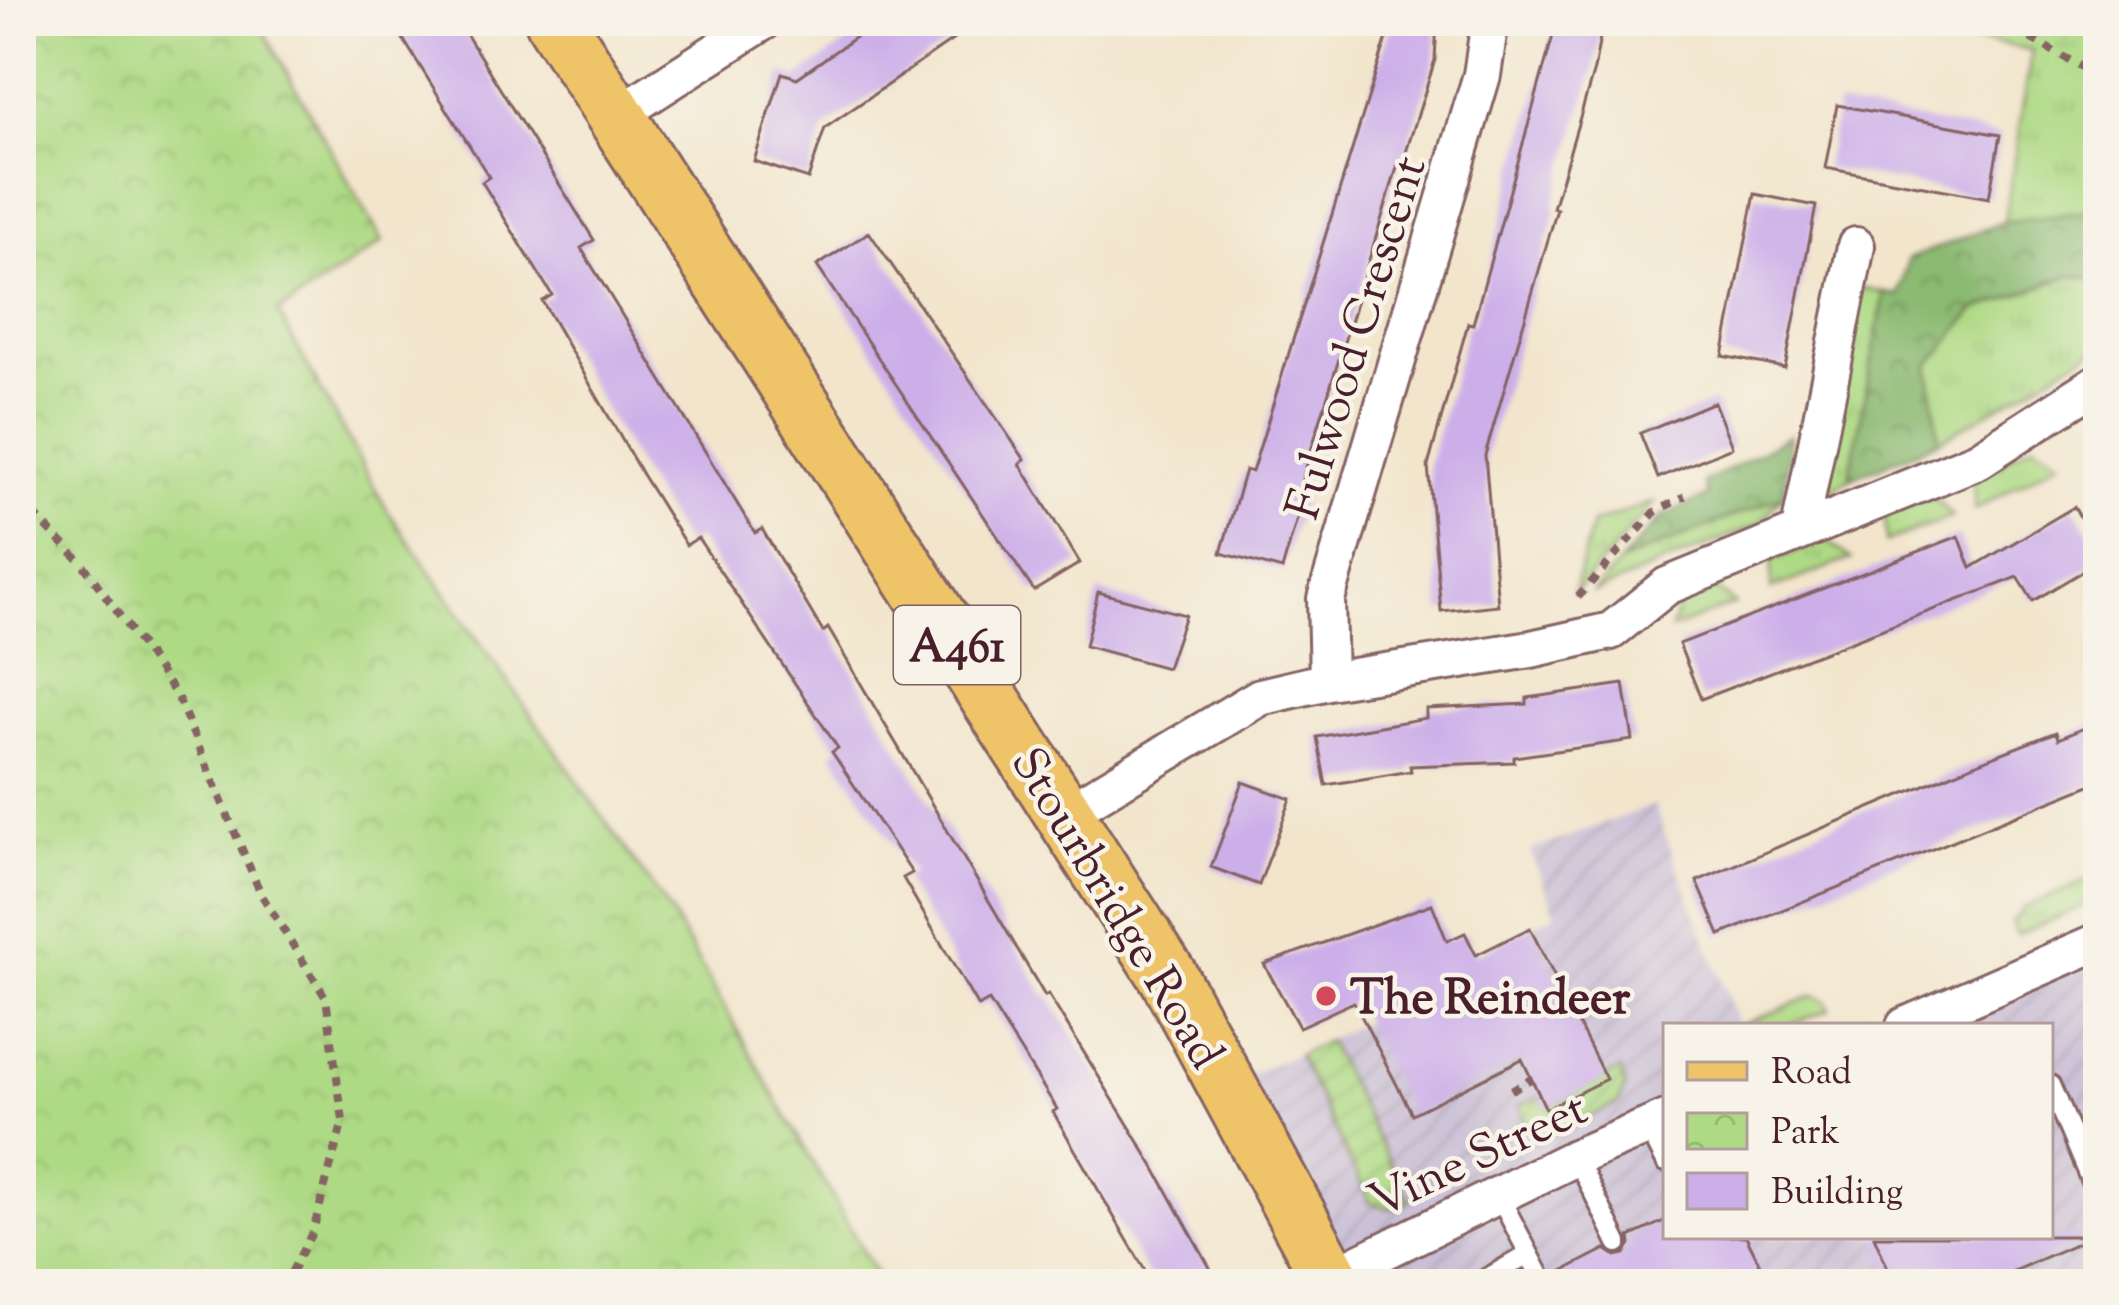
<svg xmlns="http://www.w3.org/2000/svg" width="2119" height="1305" font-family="'Sorts Mill Goudy',serif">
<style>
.industrial{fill:url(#industrial-furrows)}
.grass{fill:url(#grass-tufts);stroke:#7c7c58;stroke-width:3}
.forest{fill:url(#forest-crowns);stroke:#6a6c4e;stroke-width:3}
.park{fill:url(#park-crowns);stroke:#7c7c58;stroke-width:3}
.garden{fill:url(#garden-furrows);stroke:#7c7c58;stroke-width:3}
.building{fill:#ccafe9}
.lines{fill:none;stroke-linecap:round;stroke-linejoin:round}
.service-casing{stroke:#856463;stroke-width:24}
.minor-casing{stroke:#856463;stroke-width:42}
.primary-casing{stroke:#856463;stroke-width:63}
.path{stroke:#856463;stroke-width:8;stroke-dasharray:9 9;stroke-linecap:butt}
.service{stroke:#fff;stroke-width:18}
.minor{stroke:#fff;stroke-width:36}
.primary{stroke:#efc469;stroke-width:57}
.poi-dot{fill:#d1495b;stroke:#f7f3e8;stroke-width:4.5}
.labels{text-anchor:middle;stroke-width:9;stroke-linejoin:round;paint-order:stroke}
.shield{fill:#f7f3e8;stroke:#7e5f64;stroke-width:3}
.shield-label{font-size:45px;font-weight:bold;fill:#4a1f2b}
.street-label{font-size:48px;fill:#4a1f2b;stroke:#f7f3e8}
.poi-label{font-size:48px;font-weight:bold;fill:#4a1f2b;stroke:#f7f3e8;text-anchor:start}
</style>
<defs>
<pattern id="industrial-furrows" width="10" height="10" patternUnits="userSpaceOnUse" patternTransform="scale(3)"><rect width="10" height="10" fill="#cabfd6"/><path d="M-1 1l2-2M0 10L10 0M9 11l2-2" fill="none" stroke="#afa4b8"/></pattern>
<pattern id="grass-tufts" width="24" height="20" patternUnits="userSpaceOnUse" patternTransform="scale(3)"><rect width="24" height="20" fill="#afda85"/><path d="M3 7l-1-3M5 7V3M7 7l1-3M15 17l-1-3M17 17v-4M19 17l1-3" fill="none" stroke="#98bb73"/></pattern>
<pattern id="forest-crowns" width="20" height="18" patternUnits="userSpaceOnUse" patternTransform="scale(3)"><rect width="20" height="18" fill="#8bba72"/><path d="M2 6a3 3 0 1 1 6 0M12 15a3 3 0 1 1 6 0" fill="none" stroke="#74975e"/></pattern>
<pattern id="park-crowns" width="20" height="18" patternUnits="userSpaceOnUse" patternTransform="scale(3)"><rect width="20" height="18" fill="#afda85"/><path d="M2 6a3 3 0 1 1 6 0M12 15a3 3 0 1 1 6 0" fill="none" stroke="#98bb73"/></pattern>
<pattern id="garden-furrows" width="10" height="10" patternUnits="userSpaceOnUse" patternTransform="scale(3)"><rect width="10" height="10" fill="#afda85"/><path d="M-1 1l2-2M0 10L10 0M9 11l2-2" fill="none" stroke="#98bb73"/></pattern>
</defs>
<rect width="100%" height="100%" fill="#f7f3e8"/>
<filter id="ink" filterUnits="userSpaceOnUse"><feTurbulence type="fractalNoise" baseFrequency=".00833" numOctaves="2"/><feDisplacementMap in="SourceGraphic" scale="24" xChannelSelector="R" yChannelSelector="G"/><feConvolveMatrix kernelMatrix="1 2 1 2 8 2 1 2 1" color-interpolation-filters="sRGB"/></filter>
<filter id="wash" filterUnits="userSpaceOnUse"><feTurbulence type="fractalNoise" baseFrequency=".004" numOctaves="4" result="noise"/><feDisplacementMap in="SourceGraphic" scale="48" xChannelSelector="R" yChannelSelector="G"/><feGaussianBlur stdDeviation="2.7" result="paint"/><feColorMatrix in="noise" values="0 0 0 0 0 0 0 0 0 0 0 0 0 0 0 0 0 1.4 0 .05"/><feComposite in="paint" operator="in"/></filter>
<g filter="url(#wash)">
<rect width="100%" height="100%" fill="#f2e5cc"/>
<path class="industrial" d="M1654 805 1739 1026H1666V1236H2050V1026H1905L2098 942V1284H1331L1221 1085 1298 1054 1456 978 1451 967 1556 914 1530 851Z"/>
<path class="grass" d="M1881 21H2091L2098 28V210L2004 222 2032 50Z
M2069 276 2098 280V347L1939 441 1929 366 1975 310Z
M1861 288 1885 293 1849 479 1833 489 1821 475Z
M2034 443 2061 460 1975 510 1974 477Z
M1931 495 1952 517 1886 542 1885 514Z
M1783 496 1759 524 1593 593 1620 562Z
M1656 501 1573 595 1592 524Z
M1825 539 1851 559 1771 589 1772 561Z
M1713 586 1735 604 1671 629 1679 600Z
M2098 876V900L2017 935 2012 923 2023 908Z
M1815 995 1826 1001 1830 1009 1789 1026H1739Z"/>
<path class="forest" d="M2098 210V280L2069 276 1975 310 1929 366 1939 441 1849 479 1885 293 1899 295 1908 259 2004 222Z
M1790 435 1783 496 1620 562 1663 516 1708 496 1704 483Z"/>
<path class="park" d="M21 21H258L383 242 278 313 387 510 671 914 882 1284H21Z"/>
<path class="garden" d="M1327 1041 1410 1201 1391 1209 1370 1202 1298 1055Z
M1620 1070 1625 1087 1619 1103 1535 1143 1519 1106 1540 1096 1547 1108Z"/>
<g id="blocks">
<path class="building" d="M392 21H458L594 240 581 248 755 533 762 529 823 632 828 628 1045 996 1048 994 1153 1165 1219 1284H1153L1053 1112 1057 1109 989 1001 978 1007 903 878 912 873 832 752 838 748 698 538 686 545 643 476 542 301 552 295 482 182 489 177Z
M878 21H980L825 128 808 179 754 161 782 73 797 78Z
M1392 21H1437L1435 60 1403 162 1399 161 1300 487 1306 488 1282 570 1221 553 1245 470 1252 472Z
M1557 21H1603L1594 70 1553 208 1557 209 1485 455 1498 605 1441 611 1428 466 1468 323 1473 324Z
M1837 105 2000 135 1989 198 1825 168Z
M1755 194 1816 206 1785 368 1723 356Z
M869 232 1025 460 1020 464 1080 563 1034 591 817 266Z
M1714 402 1732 447 1658 478 1640 433Z
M2074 507 2098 547V562L2033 601 2018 577 1701 699 1679 644 1959 536 1971 568Z
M1098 592 1185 615 1167 668 1085 646Z
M1624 684 1633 740 1514 757V762L1410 766 1411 771 1326 785 1317 737 1426 718V709L1527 704V698Z
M2098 722V782L1720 935 1697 881 1972 765 2056 732 2058 739Z
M1243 782 1291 799 1259 885 1211 867Z
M1432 904 1447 941 1465 933 1476 955 1530 928 1606 1079 1546 1109 1522 1059 1412 1114 1354 1002 1299 1027 1264 964Z
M1666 1220V1236H1746L1770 1284H1556L1555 1275 1606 1249 1616 1256 1625 1254 1631 1245 1630 1237Z
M1874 1236H2093L1984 1284H1895Z"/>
</g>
</g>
<g filter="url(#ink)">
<use href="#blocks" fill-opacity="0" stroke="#856463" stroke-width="3"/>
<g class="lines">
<g class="service-casing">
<path id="service" d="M2050 1085 2098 1198
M1648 1127 1666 1162
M1576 1157 1618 1243
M1498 1194 1543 1281
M1477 1284 1529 1254"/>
</g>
<g class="minor-casing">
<path id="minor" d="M616 116 764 21
M1800 530 1856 246
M1328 681 1326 599 1482 75 1490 21
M1066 813 1260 697 1328 681 1531 649 1611 631 1667 586 1978 460 2098 383
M1905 1026 2098 942
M1331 1277 1576 1157 1666 1119"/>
</g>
<g class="primary-casing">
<path id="primary" d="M555 21 1168 976 1334 1284"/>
</g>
<path class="path" d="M1999 21 2098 76
M21 501 83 564 177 696 261 894 326 998 343 1121 313 1231 285 1284
M1578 597 1655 512 1685 496
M1511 1090 1531 1079"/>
<use href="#service" class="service"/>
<use href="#minor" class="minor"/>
<use href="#primary" class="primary"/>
</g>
</g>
<circle class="poi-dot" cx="1326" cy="996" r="12"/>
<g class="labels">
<rect class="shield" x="894" y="606" width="126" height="78" rx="9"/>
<g class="shield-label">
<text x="957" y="661">A461</text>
</g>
<g class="street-label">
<text transform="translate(1354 337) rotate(-73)" y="17">Fulwood Crescent</text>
<text transform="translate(1119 907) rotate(59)" y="17">Stourbridge Road</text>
<text transform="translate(1477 1153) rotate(-25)" y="17">Vine Street</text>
</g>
<g class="poi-label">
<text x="1350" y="1013">The Reindeer</text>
</g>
</g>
<rect width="2119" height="1305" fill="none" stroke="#f7f3e8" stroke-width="72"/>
<rect x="1663" y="1023" width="390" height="216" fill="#f7f3e8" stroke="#b29e9c" stroke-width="3"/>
<rect x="1687" y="1062" width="60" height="18" fill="#efc469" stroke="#b29e9c" stroke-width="3"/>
<text x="1771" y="1083" font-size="36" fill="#4a1f2b">Road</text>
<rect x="1687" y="1113" width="60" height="36" fill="url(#park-crowns)" stroke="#b29e9c" stroke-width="3"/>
<text x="1771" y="1143" font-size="36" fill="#4a1f2b">Park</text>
<rect x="1687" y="1173" width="60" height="36" fill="#ccafe9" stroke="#b29e9c" stroke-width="3"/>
<text x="1771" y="1203" font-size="36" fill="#4a1f2b">Building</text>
</svg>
